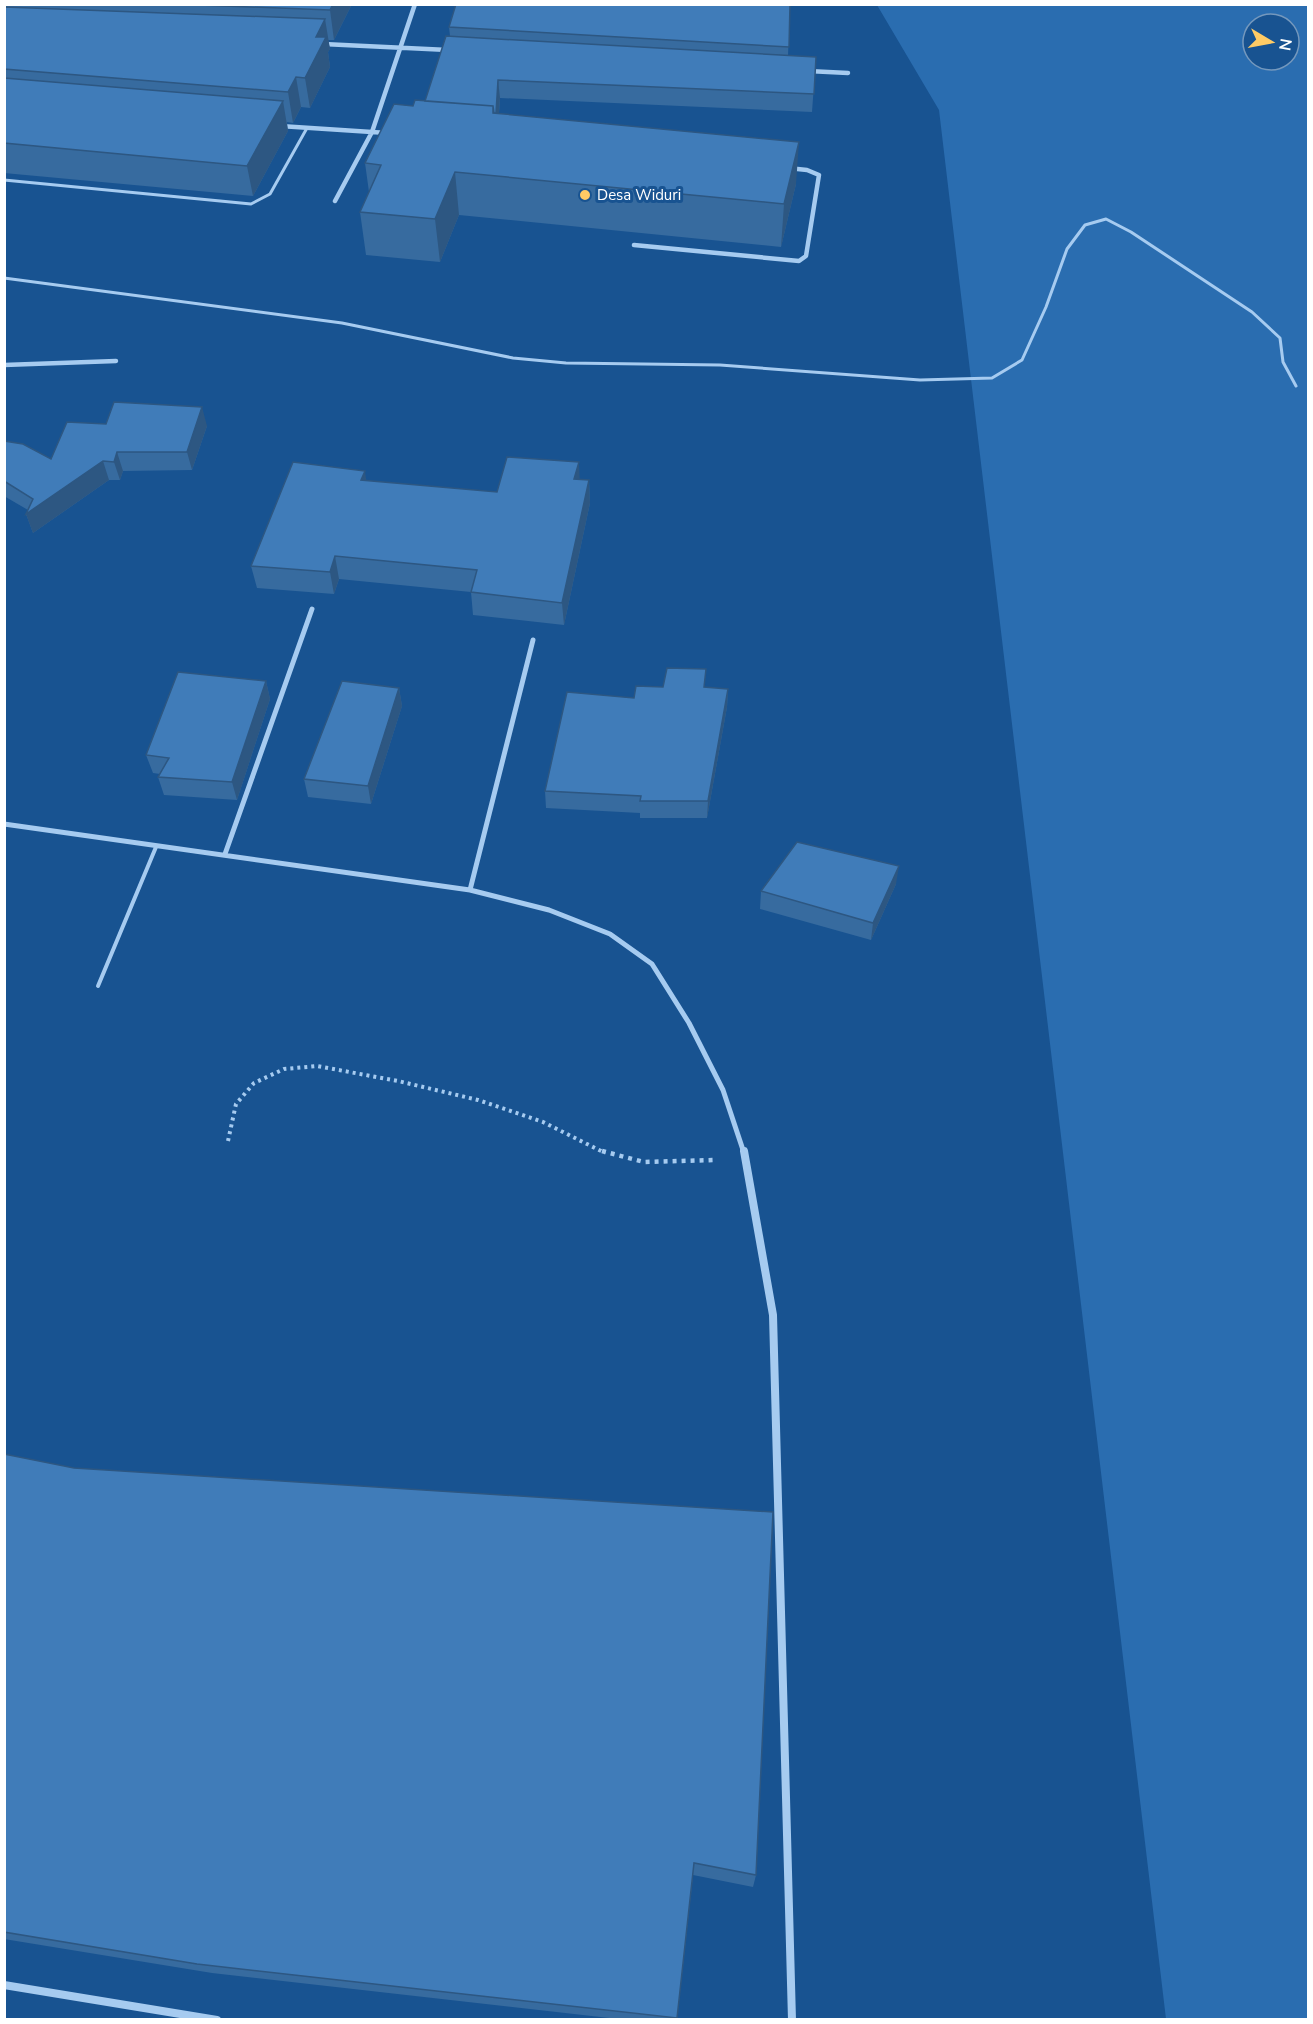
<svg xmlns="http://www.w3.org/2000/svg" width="1313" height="2024" font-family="'Nunito Sans',sans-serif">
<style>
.green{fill:#2a6db0;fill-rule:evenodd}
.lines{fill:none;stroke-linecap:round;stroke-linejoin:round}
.path-far1{stroke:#a6cbf0;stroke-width:4;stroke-dasharray:3 4;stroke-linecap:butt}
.path{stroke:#a6cbf0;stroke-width:4.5;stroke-dasharray:4 5;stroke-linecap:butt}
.service-far1{stroke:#a6cbf0;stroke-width:3}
.service{stroke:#a6cbf0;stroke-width:4}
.minor-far2{stroke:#a6cbf0;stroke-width:4.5}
.minor-far1{stroke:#a6cbf0;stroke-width:5}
.minor{stroke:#a6cbf0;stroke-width:8}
.wall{fill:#376b9f}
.shaded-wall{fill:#2d5782}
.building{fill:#407cb9;stroke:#2d5782;stroke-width:1.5}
.poi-dot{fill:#ffcb65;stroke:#185391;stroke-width:2}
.labels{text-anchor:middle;stroke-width:6;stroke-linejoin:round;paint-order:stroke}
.far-poi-label{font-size:15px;fill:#fff;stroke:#185391;text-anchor:start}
</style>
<rect width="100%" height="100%" fill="#185391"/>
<path class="green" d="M877 5H1308V2019H1166L939 110ZM1253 24H1289V60H1253Z"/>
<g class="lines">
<path class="path-far1" d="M228 1141 236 1104 254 1083 284 1069 317 1066 398 1081 478 1100 543 1122 605 1153"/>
<path class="path" d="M602 1151 644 1162 716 1160"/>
<path class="service-far1" d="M4 180 251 204 270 194 307 128
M4 278 342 323 513 358 566 363 720 365 920 380 992 378 1022 360 1046 307 1067 249 1085 225 1106 219 1131 232 1252 312 1280 338 1283 362 1296 386"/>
<path class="service" d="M98 986 156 847"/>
<path class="minor-far2" d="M323 44 448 50
M808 71 848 73
M280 126 387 133
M335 201 372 132 415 4
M634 245 799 261 806 256 819 175 807 170 788 168
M4 365 116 361"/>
<path class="minor-far1" d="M4 824 470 890 549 910 610 934 652 964 689 1023 723 1090 744 1153
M225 854 312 609
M470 890 533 640"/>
<path class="minor" d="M744 1151 773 1315 792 2020
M4 1985 217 2020"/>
</g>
<path class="wall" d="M4 4H352L334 40H328L330 49 328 52 330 67 310 108 301 107 293 123 287 122 288 131 253 196 4 173Z
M790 4 788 56 816 57 812 112 500 98 499 113 796 184 781 247 459 215 440 262 366 255 360 212 369 192 365 163 413 106 425 101 450 36 449 27Z
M207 426 192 470 123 471 120 480H109L33 533 26 514 28 510 4 496V441L51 459Z
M580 480H589L590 503 564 625 473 615 471 592 339 579 334 594 257 588 251 566 366 481 497 492Z
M266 681 270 699 237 800 164 795 158 777 160 774 153 773 146 755Z
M706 687 728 689 727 707 707 818H640V813L546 808 545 791 634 698Z
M399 688 402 706 371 804 308 797 304 779Z
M896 884 871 940 760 909 761 891Z
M4 1454 756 1875 753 1887 693 1875 677 2019H618L212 1973 4 1939Z"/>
<path class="shaded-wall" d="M333 4H352L334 40 330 10Z
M325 19 330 49 328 52 330 67 310 108 305 78 316 37Z
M296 77 301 107 293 123 288 92Z
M498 80 500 98 497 140 495 121Z
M283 101 288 131 253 196 247 166Z
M799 142 796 184 781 247 784 204Z
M455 172 459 215 440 262 435 219Z
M202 407 207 426 192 470 187 452Z
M117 452 123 471 120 480 114 462Z
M103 461 109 480 33 533 26 514Z
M579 462 580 485 574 479Z
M365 471 368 493 361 480Z
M589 480 590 503 564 625 562 603Z
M335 556 339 579 334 594 330 572Z
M266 681 270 699 237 800 232 782Z
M399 688 402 706 371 804 368 786Z
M728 689 727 707 707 818 708 801Z
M899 866 896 884 871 940 873 923Z"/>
<path class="building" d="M174 4H333L330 10Z
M456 4H790L789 47 449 27Z
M4 7 325 19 316 37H326L305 78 296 77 288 92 4 69Z
M446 36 816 57 814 94 498 80 496 113H494L493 106 425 101Z
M4 78 283 101 247 166 4 143Z
M415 100 493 106V113L799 142 784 204 455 172 435 219 360 212 381 165 365 163 394 104 413 106Z
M114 402 202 407 187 452H117L114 462 103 461 26 514 33 499 4 481V441L23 444 51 459 67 422 106 424Z
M507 457 579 462 574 479 589 480 562 603 471 592 477 570 335 556 330 572 251 566 293 462 365 471 361 480 497 492Z
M667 668 706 669 704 687 728 689 708 801H640L641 796 545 791 567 692 634 698 636 686 663 687Z
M178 672 266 681 232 782 158 777 169 758 146 755Z
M342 681 399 688 368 786 304 779Z
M797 842 899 866 873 923 761 891Z
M4 1454 74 1468 773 1512 756 1875 694 1863 677 2018 197 1964 4 1932Z"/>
<circle class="poi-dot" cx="585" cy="195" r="6"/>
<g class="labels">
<g class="far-poi-label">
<text x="597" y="200">Desa Widuri</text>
</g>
</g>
<rect width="1313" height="2024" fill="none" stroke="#ffffff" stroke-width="12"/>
<g transform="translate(1271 42) rotate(100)"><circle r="28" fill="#185391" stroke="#7498bd" stroke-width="1.5"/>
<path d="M0-4.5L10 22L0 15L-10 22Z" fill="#ffcb65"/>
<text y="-9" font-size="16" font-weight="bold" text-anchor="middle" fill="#ffffff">N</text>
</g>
</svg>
